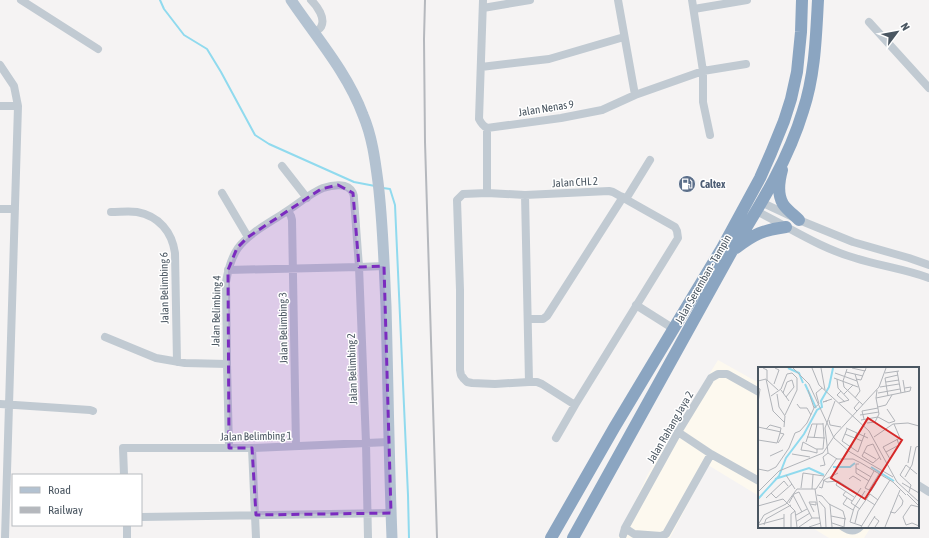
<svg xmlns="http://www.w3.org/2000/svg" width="929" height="538" font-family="'Asap Condensed',sans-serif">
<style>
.commercial{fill:#fdf9ef}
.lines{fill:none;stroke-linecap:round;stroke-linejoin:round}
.stream{stroke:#90daee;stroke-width:2}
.minor{stroke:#c1cad2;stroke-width:8}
.major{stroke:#b3c2d1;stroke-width:11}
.highway{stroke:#8ba5c1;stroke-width:12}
.rail{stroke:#b5b8bd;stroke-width:2}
.marked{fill:#7b2cbf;fill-opacity:0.2;stroke:#7b2cbf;stroke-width:3;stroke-dasharray:8 5;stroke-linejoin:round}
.labels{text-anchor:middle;stroke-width:3;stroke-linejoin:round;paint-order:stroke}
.street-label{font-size:11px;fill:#4a5661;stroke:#fff}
.service-label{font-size:11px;font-weight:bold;fill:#4e5e75;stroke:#fff;text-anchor:start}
.inset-river{fill:none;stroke:#90daee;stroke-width:2}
.inset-road{fill:none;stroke:#b1b4b9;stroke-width:1}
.view{fill:#d62828;fill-opacity:0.15;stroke:#d62828;stroke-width:2}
.inset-edge{fill:none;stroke:#4a5661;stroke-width:2}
</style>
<rect width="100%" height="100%" fill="#f5f3f3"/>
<path class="commercial" d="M718 360 759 383V496L708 465 670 538H618L648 474Z
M811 527H871L864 538H829Z"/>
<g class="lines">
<path class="stream" d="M160 0 164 9 184 35 207 49 221 72 255 135 269 144 354 182 375 186
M383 188 390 189 395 205 408 495 409 538"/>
<path class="minor" d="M21 0 98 49
M311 0C317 6 326 18 321 27 320 29 316 31 314 33
M483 0 479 119C481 123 483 126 487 128L561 118 602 110 635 95 703 71 746 64
M618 0 635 95
M692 0 703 71V102L710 135
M483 8 530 0
M694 9 747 0
M869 22 929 88
M0 65 14 86 18 106 5 538
M481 67 549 59 624 37
M0 106H18
M487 128V193
M282 166 307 198
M222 193 248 237
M525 195 529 382
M626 199 650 160
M761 202 799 220 853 242 909 258 929 265
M0 209H15
M288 211 291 216 292 220 296 446
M756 211C789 227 820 248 855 258 880 266 905 269 929 278
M111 212C120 212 129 211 137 212 159 216 172 232 175 253L177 362
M228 270 359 267 384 266
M636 305 674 329
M528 319H543L547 316 623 197
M105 337 156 358 185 363 227 364
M0 404 90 410 93 411
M678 432 711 454 759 481
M556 438 575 405 678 238 677 231 675 227 613 192 609 191 525 195 487 193 463 194 457 200 460 290V370L461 375 464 379 467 382 472 383 495 384 529 382H537L542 384 575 405
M229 448 227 364 226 282C228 270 231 258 238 248 248 234 269 223 284 213 296 206 310 193 323 188 332 185 348 182 353 193 354 195 354 197 354 199L359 267 366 443 368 538
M252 448 256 538
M124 475 123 448H252L389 442
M918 485 929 492
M141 517 391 513
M127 525V538
M843 527C849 531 855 532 860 527
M625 528 634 534 661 536 666 534 711 454
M623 535 625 528 678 432 711 378 718 374H727L759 392"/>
<path class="major" d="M291 0C316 37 347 72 363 115 372 136 375 159 378 182 383 223 384 264 386 306 388 383 389 461 392 538"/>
<path class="highway" d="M782 170C779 181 777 194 783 204 787 210 794 215 799 220
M736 248C754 234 763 230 786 227
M551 538 614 428 722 248 760 178 771 153 784 121 791 99 797 72 801 32 802 0
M573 538 732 251C759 207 788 161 803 111 815 75 816 37 818 0"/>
<path class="rail" d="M425 0 424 39 425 142 437 538"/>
</g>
<path class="marked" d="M338 185 353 193 359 267 384 266 391 513 256 515 252 448H229L228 270 237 248 248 237 321 189Z"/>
<defs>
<g id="fuel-disc" transform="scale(0.9)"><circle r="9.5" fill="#5c6f8a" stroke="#fff"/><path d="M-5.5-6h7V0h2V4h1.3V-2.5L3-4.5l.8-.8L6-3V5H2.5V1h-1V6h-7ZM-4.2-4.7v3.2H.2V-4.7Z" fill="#fff"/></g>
</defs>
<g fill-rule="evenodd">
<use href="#fuel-disc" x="687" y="184"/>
</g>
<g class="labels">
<g class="street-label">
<text transform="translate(546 108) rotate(-9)" y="4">Jalan Nenas 9</text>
<text transform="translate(575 182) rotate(-3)" y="4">Jalan CHL 2</text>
<text transform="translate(703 279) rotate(-60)" y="4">Jalan Seremban - Tampin</text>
<text transform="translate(164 288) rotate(-91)" y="4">Jalan Belimbing 6</text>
<text transform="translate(216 311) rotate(-89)" y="4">Jalan Belimbing 4</text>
<text transform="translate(283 328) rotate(-91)" y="4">Jalan Belimbing 3</text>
<text transform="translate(352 369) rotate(-92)" y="4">Jalan Belimbing 2</text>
<text transform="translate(670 427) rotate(-60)" y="4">Jalan Rahang Jaya 2</text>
<text transform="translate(256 436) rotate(-1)" y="4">Jalan Belimbing 1</text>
</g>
<g class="service-label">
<text x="700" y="188">Caltex</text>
</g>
</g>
<g transform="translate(758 367)">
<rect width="161" height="161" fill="#f5f3f3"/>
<path class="inset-river" d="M30 1 41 6 45 16M47 17 58 41M75 100H92L97 96M113 100 136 114M17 112 51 101 66 108M0 132 21 109 28 91 46 67 59 43 64 40 63 34 71 20 75 1"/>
<path class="inset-road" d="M5 1 9 3V13L20 23M35 1 51 17 76 71 92 85 135 110M54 1 61 18 111 64 139 115 161 135M63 1 67 23M94 1 107 4 108 1M139 4 143 26M88 5 105 9M77 6 99 14M127 6 141 4M76 11 100 20M79 12 80 21 91 33 81 36M98 12 103 13 107 3M145 13 147 25M0 14 8 12 15 44 27 56M85 14 86 20 105 38M85 14 89 2M128 15 141 13M16 17 21 3 17 1M122 20 141 17M0 21 2 22 0 36M23 23 31 34M50 23 56 41M119 23 118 31 152 24 153 20 147 21M83 24 79 28 87 35M25 26 29 15 34 13 36 20 28 30M120 26 142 22M19 27 21 40 27 49 26 60M86 27 95 18M13 29 23 22 29 7 34 6 39 11V23L27 48M130 29 127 11 140 8M97 31 102 24 97 7M69 34 65 35 74 32M77 34 67 61 70 86 79 92H95L103 96 135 115 148 128M39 37 42 41H49L53 48M120 40 128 38 134 28M56 41 61 37 58 26 64 21M99 44 96 41 101 35M102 48 121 45M120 50 131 56 137 54 129 42M106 52 104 44 120 41M71 53 72 58 83 60M103 53 120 50M65 56 66 71M109 56 117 55 121 47 118 31M136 57 142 71M0 60 23 65M88 61 110 71M8 62 12 58 23 61 22 66 26 67 20 76M89 62 84 74 100 85 107 66M87 67 104 74M49 70 67 71M116 70 135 57 150 56 161 59M56 71 59 57M0 73 19 76 22 66M48 75 54 57H65M93 80 99 66M51 84 43 83 45 75 58 82H65L66 71M51 84 59 86V82M106 85 118 92M128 85 141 78 139 72M34 87 52 90M12 89 25 83M122 90 115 96 104 89 109 79 115 77 123 93M132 92 125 80 142 71M150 96 153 79M101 97H98V106L111 114M62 99 67 98 65 90 70 86M98 101 113 110M0 102 10 104 18 100 31 81 37 66 42 64 49 56 56 41M116 104 107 121 113 124 118 116M28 108 37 122M147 110 154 98 158 80 161 79M91 112 95 109 103 114M65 113 69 115 80 114M80 114 117 138M80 114 78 118 96 130M144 116 161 126M61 120 64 121 66 113 80 106M43 121 45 106 66 109M54 122 55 108M57 122 63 160M111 123 121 107M88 124 85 128 94 134M0 125 21 104 65 86 77 68 121 20 128 1M151 125 153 118 142 108 148 98 159 107M13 126 18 131 34 117M149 127 160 138M35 128 44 145M59 128 64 129 72 138 74 160M8 131 26 114 30 119M89 131 85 137 95 143M61 134 67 141 68 160M31 136 36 127 41 125 54 151M52 137 58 138V135H51L56 145M71 137 85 144 87 151 86 160 74 156M0 139 25 132 37 144 39 160M161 140 153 138 145 150 148 158 154 156 161 159M102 142 93 136 103 121M132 145 137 146 144 138 145 134 141 128M38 148 49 142M73 149 88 152M116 150 121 154 117 160M39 154 52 146M97 156 100 144 112 127 120 133M0 158 26 151M0 158 6 148 28 137 39 122H58L79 91M6 158 8 152 33 138M104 159 92 155 96 141 107 124M26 160V147M33 160V147L37 144M41 160 54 151H62M51 160 63 156M103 160 132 113M110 160 117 149M127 160 142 123"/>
<path class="view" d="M110 51 144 73 107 132 73 111Z"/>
<rect width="161" height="161" class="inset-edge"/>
</g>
<rect x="12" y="474" width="130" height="52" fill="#ffffff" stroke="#b7bbc0"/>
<rect x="20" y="487" width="20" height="6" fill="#b3c2d1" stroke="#b7bbc0"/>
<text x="48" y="494" font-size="12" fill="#4a5661">Road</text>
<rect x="20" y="507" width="20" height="6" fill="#b5b8bd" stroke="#b7bbc0"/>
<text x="48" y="514" font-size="12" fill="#4a5661">Railway</text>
<g transform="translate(897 32) rotate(58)" stroke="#ffffff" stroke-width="3" paint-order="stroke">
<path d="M0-3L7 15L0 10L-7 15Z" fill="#4a5661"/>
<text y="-6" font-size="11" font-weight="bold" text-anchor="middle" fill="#4a5661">N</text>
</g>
</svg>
